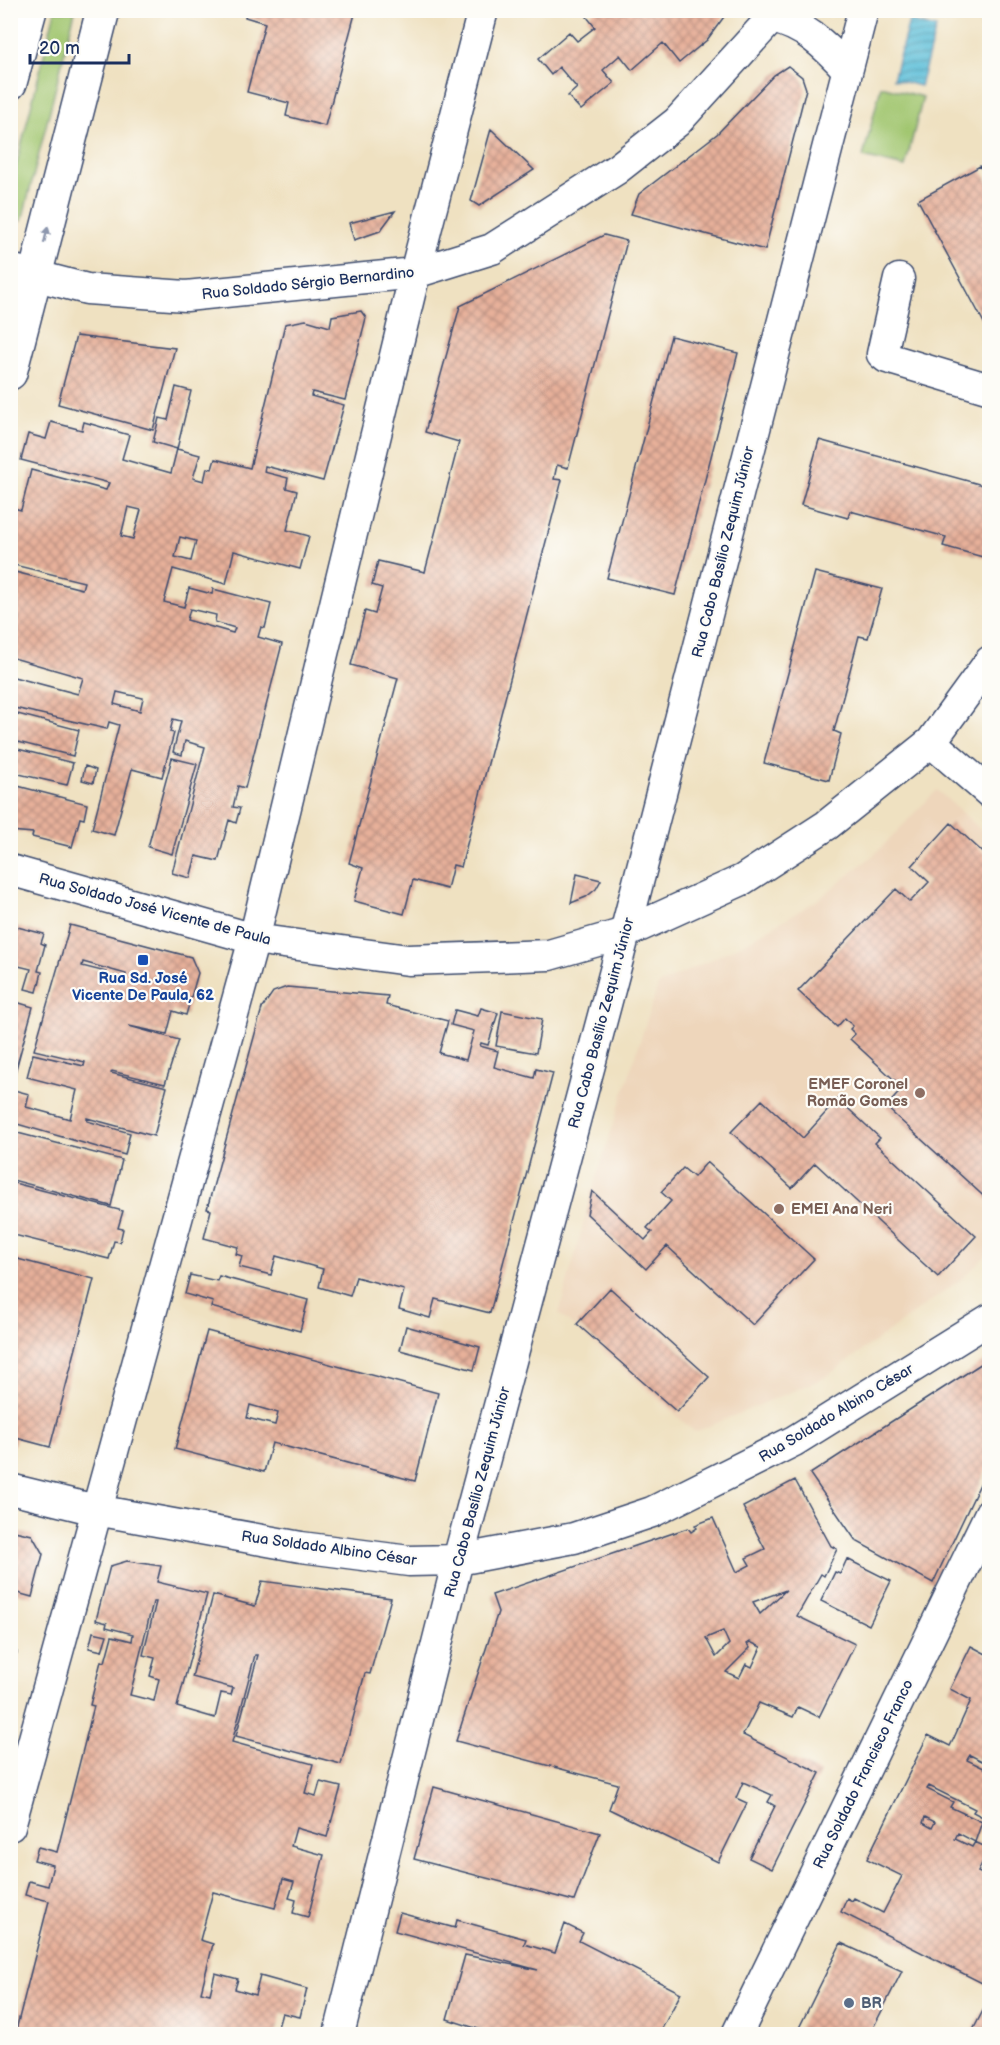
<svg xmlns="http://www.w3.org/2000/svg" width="1000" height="2045" font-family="'Balsamiq Sans',sans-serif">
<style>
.built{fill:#eed6bb}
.green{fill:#a1c670;stroke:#5e7a67;stroke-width:1.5}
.water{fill:url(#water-rules);stroke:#3a769b;stroke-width:1.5}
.building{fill:url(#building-cross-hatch);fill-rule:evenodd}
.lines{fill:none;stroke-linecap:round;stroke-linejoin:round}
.street-casing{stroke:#3b4a6d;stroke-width:33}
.secondary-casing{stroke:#3b4a6d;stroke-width:36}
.street{stroke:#fff;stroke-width:30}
.secondary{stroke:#fff;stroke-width:33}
.oneway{fill:#8d97ae}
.transit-dot{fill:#1a4fb4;stroke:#fdfcf7;stroke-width:2}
.education-dot{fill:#8d6e63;stroke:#fdfcf7;stroke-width:2}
.service-dot{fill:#5c6f8a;stroke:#fdfcf7;stroke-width:2}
.labels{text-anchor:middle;stroke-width:4.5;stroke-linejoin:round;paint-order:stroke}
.street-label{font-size:15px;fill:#1b2f5e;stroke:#fdfcf7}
.transit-label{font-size:15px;font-weight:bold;fill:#164399;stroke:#fdfcf7}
.education-label{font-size:15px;font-weight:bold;fill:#785e54;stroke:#fdfcf7;text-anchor:end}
.service-label{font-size:15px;font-weight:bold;fill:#4e5e75;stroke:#fdfcf7;text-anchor:start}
</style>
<defs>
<pattern id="water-rules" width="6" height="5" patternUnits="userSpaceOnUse" patternTransform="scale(1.5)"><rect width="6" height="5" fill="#59bdd8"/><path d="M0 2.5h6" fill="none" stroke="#499ab2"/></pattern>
<pattern id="building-cross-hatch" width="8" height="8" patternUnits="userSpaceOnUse" patternTransform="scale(1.5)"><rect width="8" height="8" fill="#e7b09a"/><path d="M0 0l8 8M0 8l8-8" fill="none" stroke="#ba9081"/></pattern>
</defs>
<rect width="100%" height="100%" fill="#fdfcf7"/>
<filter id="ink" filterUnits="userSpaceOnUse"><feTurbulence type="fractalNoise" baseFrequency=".0167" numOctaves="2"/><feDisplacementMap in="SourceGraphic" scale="12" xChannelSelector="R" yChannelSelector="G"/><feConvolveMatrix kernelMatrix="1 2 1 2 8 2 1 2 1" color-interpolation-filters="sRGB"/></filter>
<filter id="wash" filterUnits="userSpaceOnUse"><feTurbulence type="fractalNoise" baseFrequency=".008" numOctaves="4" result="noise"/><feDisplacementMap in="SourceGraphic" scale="24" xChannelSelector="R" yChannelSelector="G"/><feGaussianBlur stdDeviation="1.35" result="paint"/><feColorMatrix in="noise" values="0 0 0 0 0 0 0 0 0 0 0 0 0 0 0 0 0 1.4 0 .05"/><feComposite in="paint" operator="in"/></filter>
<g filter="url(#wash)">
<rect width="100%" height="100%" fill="#efe1c1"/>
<path class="built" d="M937 790 989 837V1254L959 1281 824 1378 695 1432 559 1314 592 1191 658 985 743 944 816 901 876 853Z"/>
<path class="green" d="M55 11H75L22 221 11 218V186Z
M881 86 923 97 905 167 863 157Z"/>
<path class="water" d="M909 21 936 28 920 86 893 79Z"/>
<g id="blocks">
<path class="building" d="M246 10H356L325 126 286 116 289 103 247 92 265 23 245 17Z
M596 10H729L707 40 679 63 663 43 632 70 620 55 603 70 614 83 581 110 568 96 577 88 559 67 551 75 538 59 569 32 577 41 595 27 587 17Z
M788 66 802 77 806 89 765 250 631 214 639 194 717 134 774 75Z
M491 129 534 170 479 206 471 201Z
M980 166 990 185V334L918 200Z
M395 211 380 231 354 240 349 223Z
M604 235 627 241 568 468 557 465 554 479 562 480 461 867 453 865 447 889 413 880 404 914 354 901 363 868 349 863 398 678 351 665 365 611 375 614 382 588 372 585 378 561 425 572 459 442 425 432 460 306Z
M361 311 366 318 345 400 312 392 311 396 344 405 323 481 265 466 264 472 288 478 286 488 297 491 287 530 309 536 300 569 234 551 226 584 173 569 164 602 184 607 189 588 212 594 213 589 271 604 265 628 261 627 258 637 282 644 245 788 238 786 233 807 240 808 236 823 229 820 218 861 196 856 190 878 172 873 205 747 185 741 182 755 173 752 181 721 173 719 170 732 174 733 162 777 132 769 114 835 92 829 119 725 109 722 107 729 10 707V676L78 694 83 678 10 657 14 638 10 637V590L15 572 82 589 84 582 10 564V507L21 510 31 470 106 490 109 483 21 460 28 434 46 439 51 422 82 430 84 422 129 435 122 459 171 473 177 449 200 455 193 478 204 481 207 468 212 469 215 459 250 468 285 324 306 320 330 327 332 316ZM128 507 141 510 133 539 121 536ZM180 537 196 541 191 561 175 557ZM190 609 216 615 215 622 235 628 233 633 187 620ZM117 692 143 698 140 711 114 704Z
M76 336 175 348 153 430 58 404Z
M671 336 738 353 675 595 607 578Z
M176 387 191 391 177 449 153 442 159 418 168 420Z
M819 440 990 487V559L943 546 946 537 850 511 848 518 801 505Z
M815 572 882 589 868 638 859 636 834 731 841 734 829 780 764 763Z
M10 712 79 730 73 756 10 740Z
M10 747 73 763 67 785 10 772Z
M172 758 197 764 172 854 148 847Z
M85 766 96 770 93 783 82 780Z
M10 784 87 804 84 819 80 818 72 847 32 837 33 833 10 831Z
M951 823 990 859V969L986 972 990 975V1202L886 1107 903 1088 850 1039 855 1034 850 1029 853 1026 845 1018 837 1027 798 991 896 889 910 902 929 882 912 866Z
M577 874 601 880 596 889 586 897 571 903Z
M10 925 44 934 41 943 45 945 38 971 42 972 37 992 25 989 31 969 10 964Z
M70 925 191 957 198 973 186 1015 173 1011 167 1034 129 1026 179 1040 165 1084 112 1071 111 1073 167 1087 154 1136 87 1118V1121L130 1133 125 1155 10 1122V1089L29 1094 26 1107 70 1119 77 1090 27 1077 33 1054 84 1066 85 1062 34 1050ZM83 962 126 974 124 983 104 978 106 972 82 966Z
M287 987 388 996 386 1005 448 1021 439 1053 466 1060 474 1031 451 1025 455 1010 478 1016 481 1008 498 1013 488 1045 481 1043 480 1046 498 1051 494 1067 534 1078 536 1069 553 1073 490 1313 435 1299 430 1318 399 1309 404 1290 356 1277 350 1296 319 1287 323 1269 276 1256 271 1275 239 1267 242 1256 236 1254 238 1247 204 1238 211 1210 207 1209 262 1008 273 992Z
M16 1002 33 1007 11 1087 10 1022Z
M502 1011 542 1019 536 1053 496 1046Z
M838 1099 880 1138 875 1143 976 1236 938 1277 815 1163 792 1188 731 1132 762 1100 803 1138Z
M10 1131 122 1160 111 1206 13 1180 10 1185Z
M707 1162 814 1259 753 1325 667 1246 646 1269 587 1214 592 1191 645 1240 652 1232 647 1228 671 1201 661 1192 683 1168 694 1177Z
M14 1183 123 1211 118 1228 123 1229 120 1242 114 1241 109 1259 10 1234V1197Z
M10 1257 94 1279 50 1447 16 1438 14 1445 10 1444Z
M190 1275 217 1281 219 1276 308 1300 300 1331 211 1307 213 1302 185 1294Z
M610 1288 709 1377 677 1412 577 1324Z
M406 1326 480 1347 474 1370 400 1350Z
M207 1331 438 1393 415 1481 272 1443 264 1472 175 1449ZM250 1405 278 1413 275 1425 247 1418Z
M990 1358V1463L933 1583 856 1541 810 1474Z
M795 1480 831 1546 837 1549 824 1576 821 1574 797 1616 855 1644 819 1717 798 1707 793 1717 759 1703 743 1735 820 1773 772 1869 749 1858 775 1806 768 1802 772 1795 743 1782 736 1798 747 1803 718 1862 609 1809 618 1784 456 1741 498 1612 492 1595 688 1528 691 1532 697 1528 695 1525 713 1518 737 1572 750 1565 746 1558 765 1549 743 1507ZM786 1590 760 1614 753 1602ZM723 1631 729 1644 716 1657 706 1638ZM750 1642 761 1647 752 1667 746 1664 739 1678 726 1672 750 1648 747 1644Z
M10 1530 32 1535 43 1554 32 1597 10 1591Z
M847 1559 891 1581 869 1625 821 1601 835 1572 840 1574Z
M127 1561 161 1566 157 1582 207 1594 177 1707 215 1718 221 1693 231 1695 233 1688 192 1677 213 1595 255 1606 262 1581 391 1598 370 1674 365 1673 341 1764 236 1736 258 1655H255L232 1742 313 1764 305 1793 316 1796 320 1782 341 1787 327 1837 296 1828 291 1846 324 1855 308 1917 293 1913 296 1900 289 1898 294 1882 283 1879 275 1908 213 1892 200 1940 213 1944 201 1992 210 1994 215 1973 238 1979 235 1989 255 1995 260 1976 307 1989 300 2017 282 2013 276 2034H15L49 1901 25 1895 29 1881 48 1886 53 1865 34 1860 38 1847 57 1852 94 1706 90 1705 101 1661 105 1662 112 1636 132 1641 133 1634 106 1627 107 1623 96 1620 110 1566ZM153 1602H156L143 1655 155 1658 150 1676 159 1679 154 1701 130 1695Z
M93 1632 107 1635 102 1651 89 1648Z
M971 1646 990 1656V1765L970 1755 967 1760 990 1771V1821L973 1812 975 1809 929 1786 927 1789 953 1802 950 1807 982 1822 975 1842 958 1833 955 1839 972 1847 975 1842 990 1849V1862L984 1859 978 1872 985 1875 990 1867V1977L986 1985 841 1912 847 1898 852 1901 854 1898 883 1913 902 1876 867 1859 928 1735 950 1746 953 1740 971 1700 950 1689ZM925 1817 935 1822 932 1828 923 1823Z
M10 1650 17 1652 11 1675H10Z
M434 1787 600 1833 574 1901 414 1859Z
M400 1913 455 1928 457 1920 526 1939 524 1944 555 1953 565 1924 583 1933 579 1941 681 1993 659 2034H494L447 2019 465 1955 538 1970 395 1931Z
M841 1943 902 1971 870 2034H796Z
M990 1997V2034H971Z"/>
</g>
</g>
<g filter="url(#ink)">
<use href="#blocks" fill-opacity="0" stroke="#3b4a6d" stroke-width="1.5"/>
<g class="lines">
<g class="street-casing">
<path id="street" d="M772 18C804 25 825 45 847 69
M10 269 87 289 186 296 415 273 492 249 617 169 677 122 779 10
M899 279 882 354 887 358 990 389
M931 742 990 793
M10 870 254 939 408 960 549 955 625 933 742 880 827 825 931 742 990 661
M10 1489 96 1510 301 1547 409 1561 458 1560 574 1538 652 1512 794 1441 990 1319
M10 1826 254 939 415 273 483 10
M339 2034 458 1560 625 933 863 10
M737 2034 990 1513"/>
</g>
<g class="secondary-casing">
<path id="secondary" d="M10 83 30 10
M10 373 103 10"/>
</g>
<use href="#street" class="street"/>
<use href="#secondary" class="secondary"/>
</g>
<defs><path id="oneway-solid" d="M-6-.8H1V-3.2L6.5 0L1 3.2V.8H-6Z" transform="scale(1.5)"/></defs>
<use class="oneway" href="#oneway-solid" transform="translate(46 235) rotate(-76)"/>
</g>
<rect class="transit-dot" x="137" y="954" width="12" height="12" rx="3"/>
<g class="education-dot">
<circle cx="920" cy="1093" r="6"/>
<circle cx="779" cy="1209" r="6"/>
</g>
<circle class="service-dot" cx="849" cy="2003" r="6"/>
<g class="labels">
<g class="street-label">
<text transform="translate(308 283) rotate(-6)" y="5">Rua Soldado Sérgio Bernardino</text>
<text transform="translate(723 552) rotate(-76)" y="5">Rua Cabo Basílio Zequim Júnior</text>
<text transform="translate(155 909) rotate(15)" y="5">Rua Soldado José Vicente de Paula</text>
<text transform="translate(601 1023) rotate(-75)" y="5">Rua Cabo Basílio Zequim Júnior</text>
<text transform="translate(836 1413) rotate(-31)" y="5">Rua Soldado Albino César</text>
<text transform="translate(477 1492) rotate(-75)" y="5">Rua Cabo Basílio Zequim Júnior</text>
<text transform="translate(329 1548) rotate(8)" y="5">Rua Soldado Albino César</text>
<text transform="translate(863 1774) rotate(-64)" y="5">Rua Soldado Francisco Franco</text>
</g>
<g class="transit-label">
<text x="143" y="983">Rua Sd. José<tspan x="143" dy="17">Vicente De Paula, 62</tspan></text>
</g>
<g class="education-label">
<text x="908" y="1089">EMEF Coronel<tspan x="908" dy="17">Romão Gomes</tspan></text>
<text x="791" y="1214" text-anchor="start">EMEI Ana Neri</text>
</g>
<g class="service-label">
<text x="861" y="2008">BR</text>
</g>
</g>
<rect width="1000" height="2045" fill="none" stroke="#fdfcf7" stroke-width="36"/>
<path d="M30 54v9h99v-9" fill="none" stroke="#1b2f5e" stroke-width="3"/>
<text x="39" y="54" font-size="18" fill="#1b2f5e" stroke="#fdfcf7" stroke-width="4.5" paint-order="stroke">20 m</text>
</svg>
